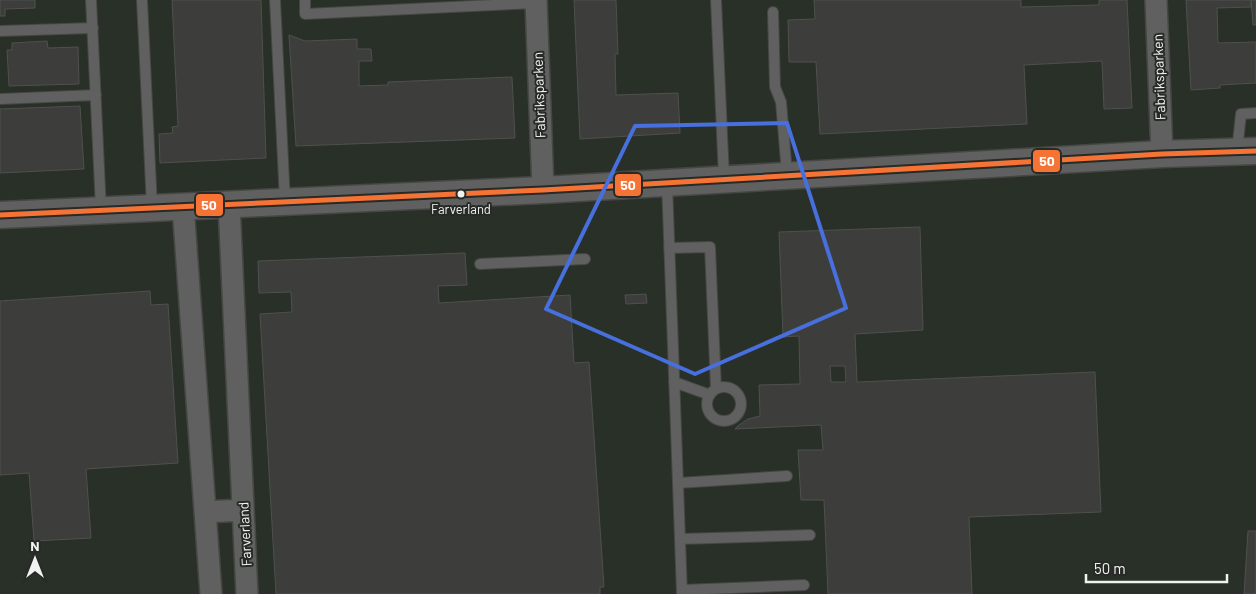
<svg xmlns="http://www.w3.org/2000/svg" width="1256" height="594" font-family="Barlow,sans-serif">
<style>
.built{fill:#293027}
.building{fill:#3d3e3c;stroke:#4f504f;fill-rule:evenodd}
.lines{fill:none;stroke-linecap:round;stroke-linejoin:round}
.service-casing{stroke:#464745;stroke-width:12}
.minor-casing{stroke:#464745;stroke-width:24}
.tertiary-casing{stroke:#464745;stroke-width:29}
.service{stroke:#5f605f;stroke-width:10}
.minor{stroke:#5f605f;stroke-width:21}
.tertiary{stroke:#5f605f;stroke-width:26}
.bus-1-casing{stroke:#272a26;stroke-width:9}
.bus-1{stroke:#f57335;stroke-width:5}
.marked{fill:none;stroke:#476fdd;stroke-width:4;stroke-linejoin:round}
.bus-dot{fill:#f0f2ef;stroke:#272a26;stroke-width:2}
.labels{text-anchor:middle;stroke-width:4;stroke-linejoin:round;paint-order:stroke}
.bus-label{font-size:13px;fill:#f0f2ef;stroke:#272a26}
.street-label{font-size:14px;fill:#f0f2ef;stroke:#272a26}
.line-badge{stroke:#272a26;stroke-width:2}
.badge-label{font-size:14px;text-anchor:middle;font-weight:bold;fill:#fff}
</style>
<rect width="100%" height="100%" fill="#282927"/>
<path class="built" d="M0 0H1256V594H0Z"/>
<path class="building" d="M0 0H35V8L5 9V16H0Z
M172 0H261L266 158 160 163 159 134 173 133 172 127 178 126Z
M574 0H616L618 54H615L616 95 678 93 680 133 580 139Z
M814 0H1021V7L1099 5V0H1127L1132 108 1104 109 1102 61 1024 65 1027 124 820 134 816 62H789L788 20 815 19Z
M1186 0H1251V7L1217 8 1218 43 1256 42V83L1220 85V88L1191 90Z
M1251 0H1256V25H1253Z
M289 35 305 41 357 39V49H371L372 61H359V86L388 85V82L512 77 515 138 296 146Z
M47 41 48 48 78 47 79 84 9 86 7 50H12V43Z
M80 106 84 169 0 173V109Z
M920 227 923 330 855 334 857 382 1095 372 1101 512 969 517 972 594H828L824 500H801L798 450H823L821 425 735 429 739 425 748 419 760 416 759 385 800 384 799 336 783 337 779 232ZM830 366H845L846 382H831Z
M465 253 467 285 438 286 439 303 570 295 574 363 589 362 604 587H600V594H276L260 314 292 312 291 292 259 293 258 261Z
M150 291 151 305 168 304 178 463 86 469 91 538 34 541 29 473 0 475V301Z
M646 294 647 303 626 304 625 295Z
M1248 531H1256V594H1244Z"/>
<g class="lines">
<g class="service-casing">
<path id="service" d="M91 0 101 209
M142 0 152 207
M275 0 285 201
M305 0V14L536 3
M716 0 724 178
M773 12 775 87 781 102 787 174
M0 31 93 28
M0 99 96 95
M1237 151 1241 114 1256 113
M667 183 682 594
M669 248 710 247 716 389
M480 264 585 259
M674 382 710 395
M707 404a17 17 0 1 1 34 0a17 17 0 1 1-34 0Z
M678 483 787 476
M680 539 810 535
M682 590 804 585"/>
</g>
<g class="minor-casing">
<path id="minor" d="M536 0 543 190
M1156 0 1162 154
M229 204 247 594
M183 206 211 594
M205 512 243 510"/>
</g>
<g class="tertiary-casing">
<path id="tertiary" d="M0 215C181 205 362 200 543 190 750 178 956 166 1162 154L1256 151"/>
</g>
<use href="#service" class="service"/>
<use href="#minor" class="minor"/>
<use href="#tertiary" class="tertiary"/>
<g class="bus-1-casing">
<path id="bus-1" d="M0 215C181 205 362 200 543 190 750 178 956 166 1162 154L1256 151"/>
</g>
<use href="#bus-1" class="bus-1"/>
</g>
<path class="marked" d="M787 123 846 308 695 374 546 309 635 126Z"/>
<circle class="bus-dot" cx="461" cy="194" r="4.5"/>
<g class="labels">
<g class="bus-label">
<text x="461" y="214">Farverland</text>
</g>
<g class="street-label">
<text transform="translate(1159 77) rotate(-92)" y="5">Fabriksparken</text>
<text transform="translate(539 95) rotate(-92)" y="5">Fabriksparken</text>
<text transform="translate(245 534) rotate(-93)" y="5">Farverland</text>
</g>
</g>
<g class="line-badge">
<rect x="1032" y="149" width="29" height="24" rx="5" fill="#f57335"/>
<rect x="614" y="173" width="28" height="24" rx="5" fill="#f57335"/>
<rect x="195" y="193" width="29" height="24" rx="5" fill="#f57335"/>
</g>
<g class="badge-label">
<text x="1047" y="166">50</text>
<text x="628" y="190">50</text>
<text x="209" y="210">50</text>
</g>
<g transform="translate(35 559)" stroke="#272a26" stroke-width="4" paint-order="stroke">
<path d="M0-4L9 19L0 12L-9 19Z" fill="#f0f2ef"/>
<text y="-8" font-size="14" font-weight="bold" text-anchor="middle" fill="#f0f2ef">N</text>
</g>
<path d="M1086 574v8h141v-8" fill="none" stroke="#f0f2ef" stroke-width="2.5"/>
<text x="1094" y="574" font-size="15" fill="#f0f2ef" stroke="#272a26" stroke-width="4" paint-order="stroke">50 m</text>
</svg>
